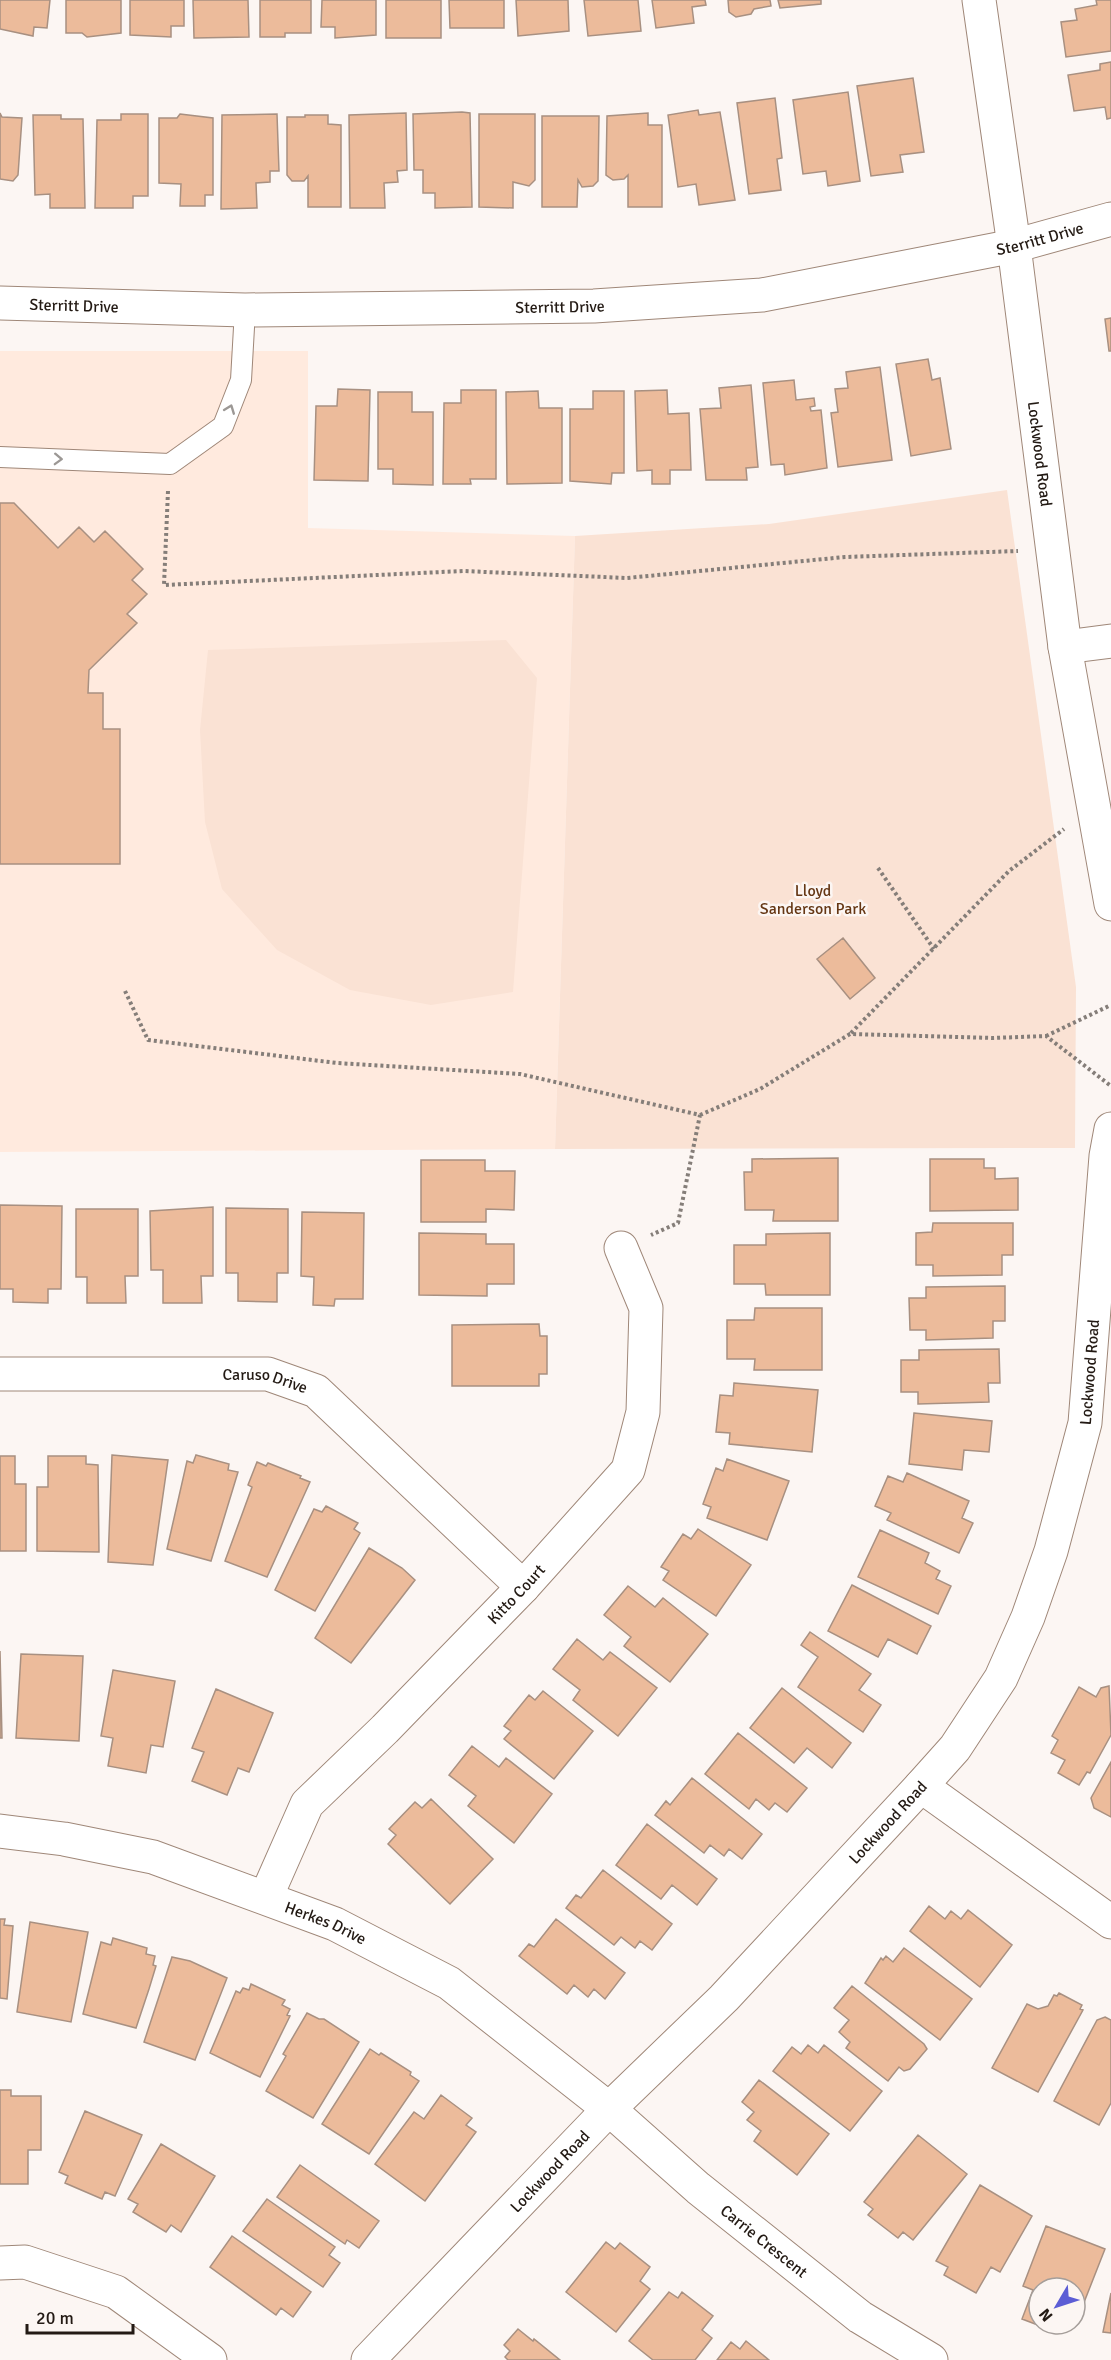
<svg xmlns="http://www.w3.org/2000/svg" width="1111" height="2360" font-family="Signika,sans-serif">
<style>
.built{fill:#ffeade}
.green{fill:#fae2d4}
.building{fill:#ecbb9b;stroke:#a89081;stroke-width:1.5}
.lines{fill:none;stroke-linecap:round;stroke-linejoin:round}
.lane-casing{stroke:#9f8778;stroke-width:22}
.street-casing{stroke:#9f8778;stroke-width:35}
.secondary-casing{stroke:#9f8778;stroke-width:35}
.path{stroke:#857e79;stroke-width:4;stroke-dasharray:3 3;stroke-linecap:butt}
.lane{stroke:#fff;stroke-width:20}
.street{stroke:#fff;stroke-width:33}
.secondary{stroke:#fff;stroke-width:33}
.oneway{stroke:#9c9895}
.labels{text-anchor:middle;stroke-width:5;stroke-linejoin:round;paint-order:stroke}
.street-label{font-size:16px;fill:#231a14;stroke:#fcf6f3}
.park-label{font-size:16px;fill:#653714;stroke:#fcf6f3}
</style>
<rect width="100%" height="100%" fill="#fcf6f3"/>
<path class="built" d="M0 351H308V528L575 536 555 1149 0 1152Z"/>
<path class="green" d="M1007 490 1076 987 1075 1148 555 1149 575 536 769 524Z
M506 640 537 678 513 992 431 1005 350 990 277 950 222 889 205 822 200 730 208 650Z"/>
<path class="building" d="M0 0H50L47 28 34 27 33 36 0 29Z
M66 0H121V33L87 37 82 33H66Z
M130 0H184V26H171V37L130 35Z
M193 0H248L249 37 194 38Z
M260 0H311V33H285V37H260Z
M322 0H376V35L335 38V27H321Z
M386 0H441V38H386Z
M449 0H504V28H450Z
M516 0H568L569 31 518 36Z
M584 0H638L641 31 588 36Z
M652 0H705L706 5 692 7 694 23 656 28Z
M728 0H770L771 6 754 9 751 14 736 17 729 12Z
M778 0H821V4L780 8Z
M1096 0H1111V51L1066 57 1061 22 1077 20 1075 9 1097 5Z
M1111 62V118L1107 119 1105 107 1074 111 1068 75 1100 70V64Z
M913 78 924 152 900 155 903 172 871 176 857 86Z
M848 92 860 181 828 186 826 171 803 174 793 100Z
M775 98 782 158 777 159 781 190 749 194 737 103Z
M698 110 699 115 720 112 735 200 699 205 696 184 678 187 668 115Z
M462 112 470 113 472 207 435 208V193H423V170H414L413 114Z
M0 113 2 117 22 118 18 175 13 181 0 179Z
M406 113 407 170 397 171 398 182 384 183 385 208H350L349 115Z
M648 113V125H662V207H628V175L624 179 613 180 606 175 607 116Z
M121 114H148V196H133V208H95L97 120H121Z
M180 114 213 118V195H205V206H180L181 184 159 183V118H177Z
M277 114 279 171H270V182L256 183 257 208 221 209 222 115Z
M479 114H535V180L529 186 513 182V208L479 207Z
M33 115H61V119H83L85 208H50V194L35 195Z
M305 115H328V124L341 125V207H308V176L304 181H292L287 175V117H305Z
M542 116H599L598 181 593 186 582 187 578 180 577 207H542Z
M1111 318V351H1109L1105 319Z
M928 359 932 380 940 378 951 449 911 456 896 364Z
M880 367 892 460 838 467 831 413 838 412 835 389 848 388 846 372Z
M794 380 796 400 814 398 815 406 810 407 811 411 821 410 827 468 785 475 784 464 771 465 763 383Z
M751 385 758 467 746 468 747 480H706L700 409 721 408 719 388Z
M338 389 370 390 368 481 314 480 316 406H337Z
M461 390H496V479H470L471 484H443L444 403H461Z
M667 390 668 414 689 413 691 470H670V484H652V470L637 471 635 391Z
M538 391 539 408H562V483L507 484 506 392Z
M593 391H624V473H612L611 484 570 481V409H593Z
M378 392H412V412H433V485L393 484V469H378Z
M0 503H14L58 548 79 527 94 542 105 531 143 569 132 580 147 594 127 614 137 623 89 670 88 693H103V729H120V864H0Z
M843 938 875 978 850 999 817 959Z
M838 1158V1221H773L774 1210H745L744 1172H752V1159Z
M930 1159H984V1168H995V1179L1018 1178V1210L930 1211Z
M421 1160H485V1171H515L514 1210 486 1209V1222H421Z
M0 1205 62 1206 61 1289H48V1303L13 1302V1289H0Z
M213 1207V1276H201L202 1303H163V1270H151L150 1211Z
M226 1208 288 1209V1273H277V1302L238 1301V1273H226Z
M76 1209H138V1276H125L126 1303H87V1277H76Z
M302 1212 364 1213 363 1299H335L334 1306 313 1305 314 1277 301 1276Z
M933 1223H1013V1255H1002V1275L933 1276V1265H916V1233L932 1232Z
M419 1233 486 1234V1244H514V1284H487V1296L419 1295Z
M830 1233V1295H766L765 1284H734V1245H766V1234Z
M1005 1286V1321H993V1338L926 1340V1330H910L909 1298H926V1287Z
M755 1308H822V1370H754L755 1359H727V1320H754Z
M539 1324 540 1336H547V1374H539V1386H452V1325Z
M999 1349 1000 1383H988L989 1402 918 1404V1392H901V1360H919V1350Z
M734 1383 818 1390 812 1452 729 1444 730 1433 716 1432 720 1395 733 1396Z
M914 1413 992 1421 989 1452 964 1450 962 1470 909 1464Z
M112 1455 168 1460 153 1565 108 1562Z
M196 1455 229 1464 228 1470 238 1472 211 1561 167 1549 187 1461 193 1463Z
M0 1456H15V1484H26V1551H0Z
M48 1456H86V1464L98 1465 99 1552 37 1551V1487H48Z
M727 1459 789 1481 767 1540 707 1518 711 1507 703 1504 716 1468 723 1471Z
M257 1462 266 1466 268 1463 301 1476 300 1478 310 1482 267 1577 225 1561 252 1487 248 1485Z
M907 1473 969 1501 962 1518 973 1523 959 1553 887 1520 891 1513 875 1506 888 1476 903 1482Z
M326 1506 358 1523 354 1529 360 1533 315 1611 275 1590 314 1509 322 1512Z
M698 1529 751 1565 716 1616 663 1580 669 1571 661 1567 683 1534 691 1539Z
M880 1530 929 1553 925 1563 940 1571 936 1579 951 1586 938 1614 858 1577Z
M369 1548 402 1568 415 1580 351 1663 315 1638Z
M852 1585 931 1626 917 1654 888 1639 878 1657 828 1631Z
M628 1586 655 1607 663 1598 708 1634 670 1682 624 1646 631 1637 604 1615Z
M810 1632 871 1674 859 1690 881 1705 863 1732 798 1687 818 1657 801 1645Z
M577 1639 603 1660 610 1652 657 1688 618 1736 573 1700 580 1690 553 1669Z
M0 1651 2 1738H0Z
M21 1654 83 1656 79 1741 16 1738Z
M113 1670 175 1681 163 1747 151 1745 146 1773 108 1766 113 1738 101 1736Z
M1109 1686 1111 1735 1090 1773 1087 1772 1079 1785 1058 1773 1065 1760 1051 1753 1058 1740 1052 1736 1079 1687 1096 1697 1101 1688Z
M782 1688 851 1743 832 1768 807 1748 794 1763 750 1728Z
M216 1689 273 1713 249 1772 238 1768 227 1795 192 1781 204 1752 192 1748Z
M543 1691 593 1731 554 1779 504 1739 511 1731 504 1726 529 1695 535 1700Z
M738 1733 807 1788 787 1812 775 1803 769 1810 756 1799 749 1809 705 1774Z
M472 1746 499 1767 506 1758 552 1794 514 1843 468 1806 476 1796 449 1775Z
M1111 1762V1817L1094 1808 1091 1798Z
M692 1778 762 1834 742 1859 729 1849 724 1856 710 1845 704 1853 655 1815 666 1801 670 1805Z
M431 1799 493 1859 450 1904 388 1844 396 1835 389 1829 415 1802 422 1808Z
M647 1824 717 1879 697 1905 672 1885 661 1899 616 1865Z
M603 1870 672 1924 652 1950 640 1941 635 1948 621 1937 614 1945 566 1908 576 1895 581 1898Z
M929 1906 945 1919 951 1911 961 1919 968 1910 1012 1945 980 1987 910 1931Z
M0 1919H5L4 1925 13 1926 7 1999 0 1998Z
M556 1919 625 1973 605 1999 594 1989 588 1997 574 1985 567 1994 519 1956 529 1944 534 1947Z
M30 1922 88 1932 71 2022 17 2012Z
M113 1938 147 1948 146 1954 155 1956 153 1965 156 1966 149 1989 136 2028 83 2014 101 1942 111 1945Z
M904 1948 972 1999 940 2040 865 1983 881 1958 883 1960 886 1956 893 1962Z
M172 1957 190 1961 227 1978 195 2060 144 2042Z
M251 1984 285 2000 282 2005 290 2009 287 2015 290 2016 260 2077 210 2053 236 1991 240 1993 243 1988 249 1990Z
M852 1986 924 2044 927 2049 910 2069 904 2071 899 2067 888 2081 846 2048 850 2042 839 2032 849 2020 834 2008Z
M1059 1993 1082 2005 1080 2009 1083 2010 1038 2092 992 2068 1027 2004 1038 2009 1048 2006 1054 1995 1057 1996Z
M307 2013 319 2019H324L359 2042 313 2118 266 2091 286 2056 283 2054Z
M1105 2017 1111 2020V2103L1099 2125 1054 2101 1097 2020Z
M808 2045 818 2053 824 2045 882 2091 850 2131 773 2071 792 2047 801 2054Z
M370 2049 379 2055 381 2053 411 2072 410 2075 419 2081 369 2154 322 2124Z
M759 2080 829 2134 797 2175 754 2141 761 2131 747 2120 754 2112 742 2102Z
M0 2090H11V2096H41V2150H28V2184H0Z
M441 2095 472 2118 466 2125 476 2132 425 2201 375 2164 414 2112 424 2119Z
M85 2111 142 2135 115 2196 105 2192 102 2199 65 2183 68 2176 59 2172Z
M918 2135 967 2174 913 2240 903 2232 898 2238 868 2215 873 2209 864 2202Z
M161 2144 215 2176 181 2232 171 2225 166 2232 133 2212 138 2204 128 2199Z
M300 2165 379 2221 359 2248 347 2240 345 2244 277 2197Z
M980 2185 1032 2216 1000 2272 991 2267 976 2293 944 2275 948 2267 936 2261Z
M267 2199 335 2247 329 2255 340 2263 323 2287 243 2231Z
M1046 2226 1105 2249 1081 2310 1075 2308V2288H1039V2324H1063L1059 2333 1022 2319 1033 2290 1023 2286Z
M232 2236 311 2292 293 2317 281 2308 276 2315 210 2267Z
M606 2242 615 2249 620 2243 650 2267 640 2281 650 2289 616 2332 566 2292Z
M669 2292 678 2298 682 2292 713 2316 702 2330 712 2338 695 2360H653L629 2341Z
M1111 2293V2333L1103 2332Z
M518 2329 533 2341 534 2339 560 2360H508L505 2357 510 2351 504 2345Z
M746 2341 769 2360H717L731 2342 740 2349Z"/>
<g class="lines">
<g class="lane-casing">
<path id="lane" d="M0 457 170 464 223 426 241 380 245 310"/>
</g>
<g class="street-casing">
<g id="street">
<path id="s1" d="M979 0 1014 246 1065 647 1111 904"/>
<path d="M1065 647 1111 641"/>
<path id="s2" d="M0 1374H268L316 1391 523 1587"/>
<path d="M921 1786 1111 1922"/>
<path id="s3" d="M0 1831 64 1839 153 1857 335 1924 449 1983 609 2109 698 2188 860 2317 931 2360"/>
<path id="s4" d="M266 1897 307 1804 385 1729 523 1587 628 1470 643 1412 646 1308 621 1248"/>
<path d="M0 2263 25 2262 116 2292 210 2360"/>
<path id="s5" d="M368 2360 609 2109 724 1998 921 1786 955 1748 1001 1678 1028 1617 1051 1551 1085 1423 1106 1156 1111 1129"/>
</g>
</g>
<g class="secondary-casing">
<g id="secondary">
<path id="s6" d="M0 303 245 310 594 306 762 295 1014 246 1111 219"/>
</g>
</g>
<path class="path" d="M168 491 164 585 463 571 627 578 845 557 1018 551
M878 868 934 949
M125 991 148 1040 337 1063 520 1074 700 1115 678 1223 651 1235
M851 1033 1009 871 1064 829
M1046 1036 1111 1005
M700 1115 760 1089 850 1034 993 1038 1046 1036 1111 1086"/>
<use href="#lane" class="lane"/>
<use href="#street" class="street"/>
<use href="#secondary" class="secondary"/>
</g>
<defs><path id="oneway-chevron" d="M-2-3.5L2.5 0L-2 3.5" fill="none" stroke-width="1.6" stroke-linecap="round" stroke-linejoin="round" transform="scale(1.5)"/></defs>
<g class="oneway">
<use href="#oneway-chevron" transform="translate(230 409) rotate(-69)"/>
<use href="#oneway-chevron" transform="translate(58 459) rotate(2)"/>
</g>
<g class="labels">
<g class="street-label">
<text dy="6" stroke="none"><textPath href="#s6" startOffset="1046">Sterritt Drive</textPath></text>
<text dy="6" stroke="none"><textPath href="#s6" startOffset="74">Sterritt Drive</textPath></text>
<text dy="6" stroke="none"><textPath href="#s6" startOffset="560">Sterritt Drive</textPath></text>
<text dy="6" stroke="none"><textPath href="#s1" startOffset="458">Lockwood Road</textPath></text>
<text dy="6" stroke="none"><textPath href="#s5" startOffset="1252">Lockwood Road</textPath></text>
<text dy="6" stroke="none"><textPath href="#s2" startOffset="266">Caruso Drive</textPath></text>
<text dy="6" stroke="none"><textPath href="#s4" startOffset="398">Kitto Court</textPath></text>
<text dy="6" stroke="none"><textPath href="#s5" startOffset="748">Lockwood Road</textPath></text>
<text dy="6" stroke="none"><textPath href="#s3" startOffset="340">Herkes Drive</textPath></text>
<text dy="6" stroke="none"><textPath href="#s5" startOffset="262">Lockwood Road</textPath></text>
<text dy="6" stroke="none"><textPath href="#s3" startOffset="885">Carrie Crescent</textPath></text>
</g>
<g class="park-label">
<text x="813" y="896">Lloyd<tspan x="813" dy="18">Sanderson Park</tspan></text>
</g>
</g>
<g transform="translate(1057 2306) rotate(231)"><circle r="28" fill="#fcf6f3" stroke="#a59e9a" stroke-width="1.5"/>
<path d="M0-4.5L10 22L0 15L-10 22Z" fill="#5c5dd5"/>
<text y="-9" font-size="16" font-weight="bold" text-anchor="middle" fill="#231a14">N</text>
</g>
<path d="M27 2324v9h106v-9" fill="none" stroke="#231a14" stroke-width="3"/>
<text x="36" y="2324" font-size="18" fill="#231a14" stroke="#fcf6f3" stroke-width="4.5" paint-order="stroke">20 m</text>
</svg>
